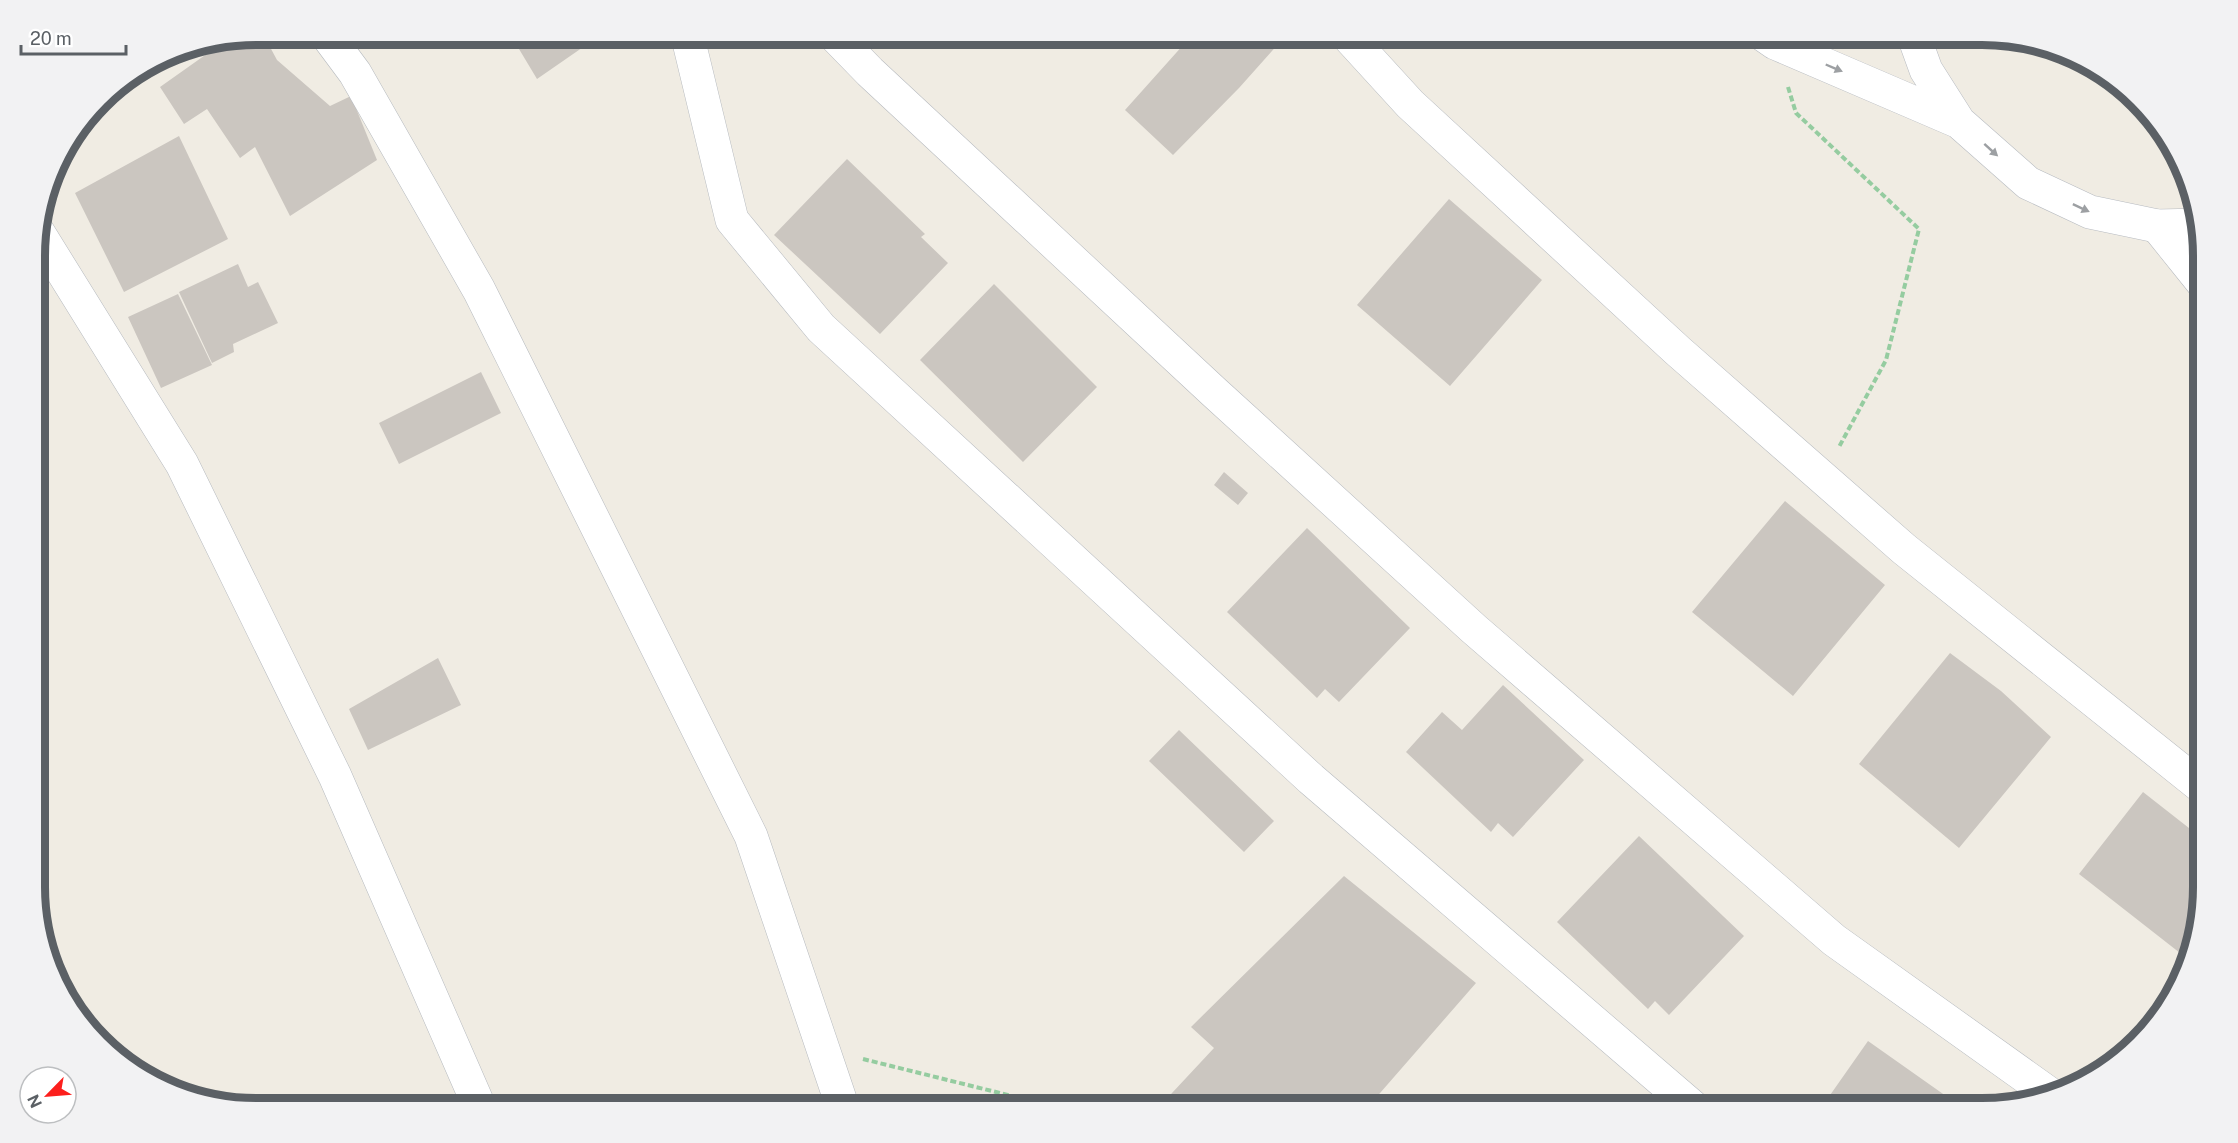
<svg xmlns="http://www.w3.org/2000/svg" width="2238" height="1143" font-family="'Public Sans',sans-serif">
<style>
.building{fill:#cbc6c0}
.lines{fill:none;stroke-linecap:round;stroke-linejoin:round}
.minor-casing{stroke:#b6babf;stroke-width:34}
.tertiary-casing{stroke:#b6babf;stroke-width:34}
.secondary-casing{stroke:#b7bbc1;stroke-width:34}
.path{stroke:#95cca0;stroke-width:4;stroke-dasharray:6 3;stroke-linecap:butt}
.minor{stroke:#fff;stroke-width:33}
.tertiary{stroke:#fff;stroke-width:33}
.secondary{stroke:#fff;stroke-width:33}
.oneway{fill:#9da0a3}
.rim{fill:none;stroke:#5b6065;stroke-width:8}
</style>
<rect width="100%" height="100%" fill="#f0ece3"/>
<path class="building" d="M256 34H263L277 60 330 106 351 96 377 160 290 216 255 147 240 158 207 109 184 124 160 87 225 41Z
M510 34H602L537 79Z
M1193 34H1287L1239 88 1173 155 1125 110Z
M179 136 228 239 124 292 75 193Z
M847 159 925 234 921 237 948 263 880 334 774 235Z
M1449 199 1542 280 1450 386 1357 305Z
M238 264 248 287 258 282 278 323 233 344 234 352 212 363 179 292Z
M994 284 1097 387 1023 462 920 360Z
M178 294 212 365 161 388 128 317Z
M35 323 45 339 35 346Z
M481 372 501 413 399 464 379 423Z
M1224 472 1248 493 1238 505 1214 485Z
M1785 501 1885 585 1793 696 1692 612Z
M1307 528 1410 628 1339 702 1325 689 1317 698 1227 612Z
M1950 653 2001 691 2051 737 1959 848 1859 764Z
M438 658 461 705 368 750 349 709Z
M1503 685 1584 760 1513 837 1498 823 1491 832 1406 752 1442 712 1462 730Z
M1179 730 1274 821 1244 852 1149 761Z
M2143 792 2203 839V888L2192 938 2180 953 2079 874Z
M1639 836 1744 936 1669 1015 1655 1001 1648 1009 1557 922Z
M1344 876 1476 983 1367 1108H1158L1214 1048 1191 1027Z
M1868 1041 1963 1108H1821Z"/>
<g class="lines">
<g class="minor-casing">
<path id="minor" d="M326 34 355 73 479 290 751 836 843 1108
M687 34 732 220 821 328 1311 779 1694 1108
M833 34 870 72 1214 392 1474 629 1834 940 2054 1097
M1346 34 1410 104 1678 351 1904 549 2203 788
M38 232 182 464 335 776 480 1108"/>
</g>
<g class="tertiary-casing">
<path id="tertiary" d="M2157 226 2202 282"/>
</g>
<g class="secondary-casing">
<path id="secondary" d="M1762 34 1775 43 1959 122
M1913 34 1926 70 1959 122 2028 183 2090 212 2157 226 2201 225"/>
</g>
<path class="path" d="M1788 87 1796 113 1919 229 1886 360 1839 447
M863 1059 1012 1096 1027 1108"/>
<use href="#minor" class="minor"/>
<use href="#tertiary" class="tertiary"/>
<use href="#secondary" class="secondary"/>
</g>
<defs><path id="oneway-solid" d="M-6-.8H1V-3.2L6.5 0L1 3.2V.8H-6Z" transform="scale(1.5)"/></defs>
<g class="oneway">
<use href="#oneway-solid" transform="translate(1834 68) rotate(23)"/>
<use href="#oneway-solid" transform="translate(1991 150) rotate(42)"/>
<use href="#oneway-solid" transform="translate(2081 208) rotate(25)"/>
</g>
<path d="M0 0H2238V1143H0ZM256 45H1982A211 211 0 0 1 2193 256V887A211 211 0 0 1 1982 1098H256A211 211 0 0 1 45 887V256A211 211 0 0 1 256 45Z" fill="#f2f2f3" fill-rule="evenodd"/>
<path class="rim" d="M256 45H1982A211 211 0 0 1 2193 256V887A211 211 0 0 1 1982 1098H256A211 211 0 0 1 45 887V256A211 211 0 0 1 256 45Z"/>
<g transform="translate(48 1095) rotate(245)"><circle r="28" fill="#ffffff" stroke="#bdbfc1" stroke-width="1.5"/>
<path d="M0-4.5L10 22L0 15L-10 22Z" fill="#fc1f1d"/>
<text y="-9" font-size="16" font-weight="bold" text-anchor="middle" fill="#5b6065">N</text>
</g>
<path d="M21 45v9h105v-9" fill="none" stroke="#5b6065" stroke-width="3"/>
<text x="30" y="45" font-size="18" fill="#5b6065" stroke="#ffffff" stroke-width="4.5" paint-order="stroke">20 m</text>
</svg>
